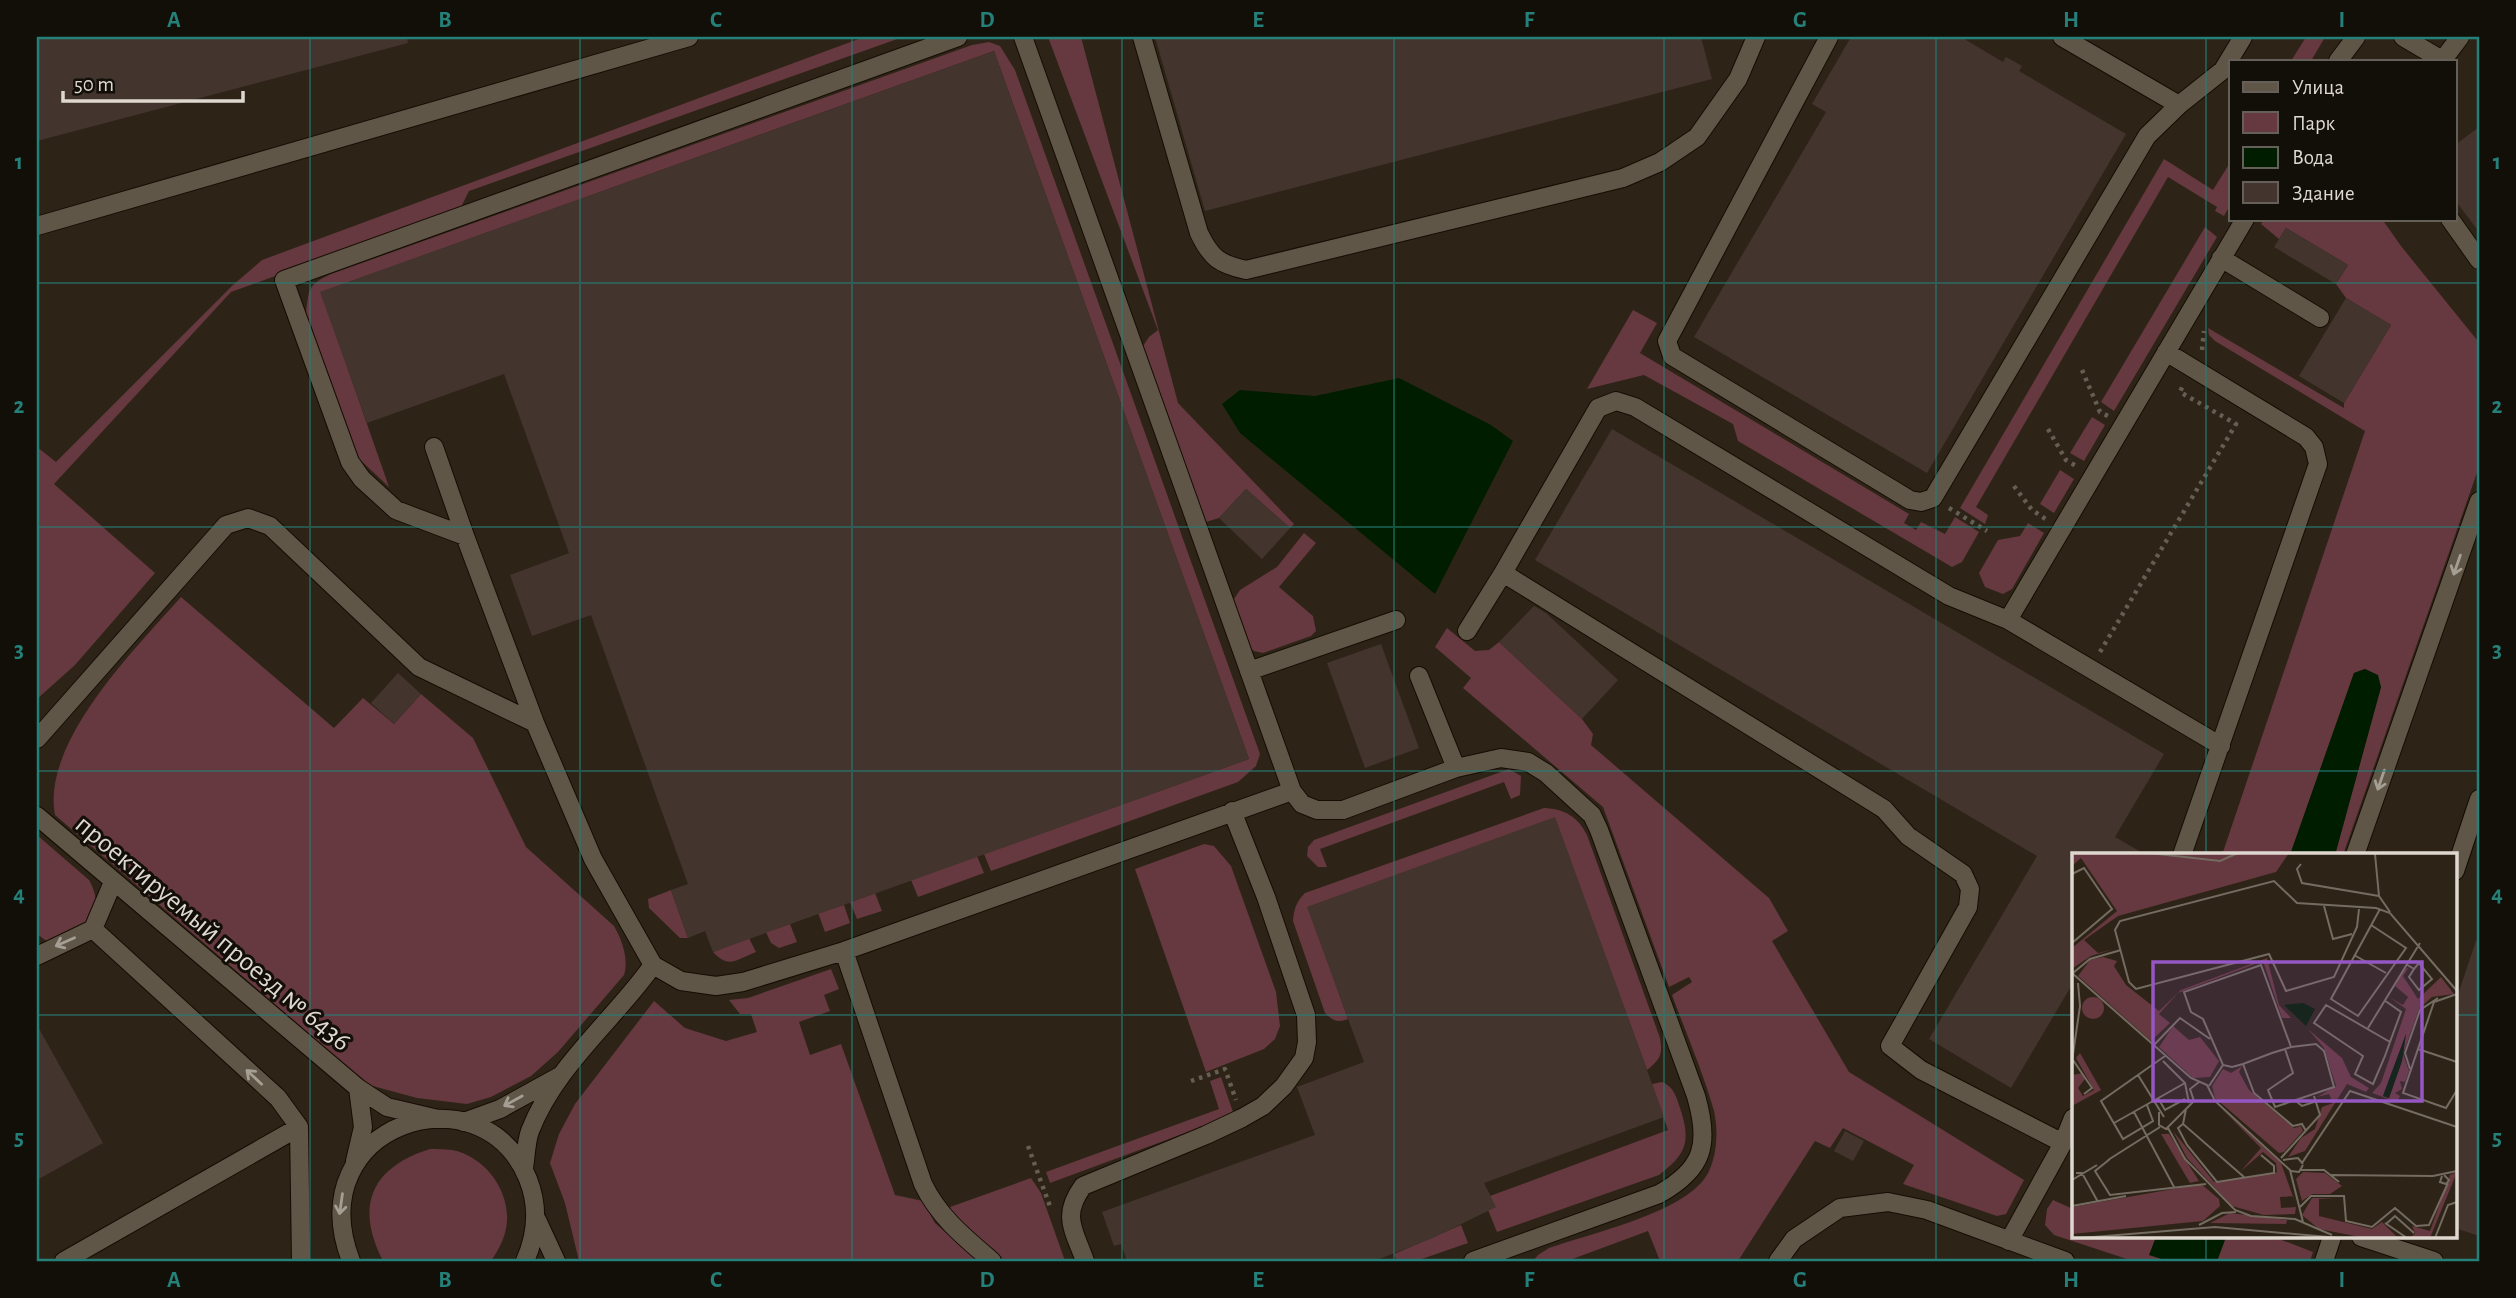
<svg xmlns="http://www.w3.org/2000/svg" width="2516" height="1298" font-family="'Alegreya Sans',sans-serif">
<style>
.green{fill:#66383f}
.water{fill:#011d00}
.building{fill:#44342e}
.lines{fill:none;stroke-linecap:round;stroke-linejoin:round}
.minor-casing{stroke:#150d03;stroke-width:20}
.path{stroke:#665e53;stroke-width:4.5;stroke-dasharray:3.5 5;stroke-linecap:butt}
.minor{stroke:#605648;stroke-width:18}
.oneway{stroke:#a59e93}
.grid{fill:none;stroke:#248078;stroke-width:2;stroke-opacity:0.55}
.labels{text-anchor:middle;stroke-width:6;stroke-linejoin:round;paint-order:stroke}
.street-label{font-size:28px;fill:#ded8d0;stroke:#120e08}
.inset-road{fill:none;stroke:#746c61;stroke-width:2}
.view{fill:#9457c3;fill-opacity:0.15;stroke:#9457c3;stroke-width:3.5}
.inset-edge{fill:none;stroke:#ded8d0;stroke-width:3.5}
.neatline{fill:none;stroke:#248078;stroke-width:2.5}
.grid-label{font-size:23px;text-anchor:middle;font-weight:bold;fill:#248078}
</style>
<rect width="100%" height="100%" fill="#2d2417"/>
<path class="green" d="M864 37H903L469 191 460 209 231 292 54 484 155 573 75 665 37 699V447L56 462 233 285 262 260Z
M1048 37H1081L1178 403 1294 524 1290 528 1246 489 1219 518 1206 522 1202 519 1141 349 1149 337 1158 330Z
M2306 37H2325L2311 61H2291Z
M989 42 1000 46 1015 70 1260 754 1256 766 1238 782 991 871 984 854 1249 759 994 51 321 292 389 487 356 456 306 313C309 288 308 285 331 274L972 45Z
M2164 159 2213 190 2231 161V199L2229 207 2224 216 2215 211 2217 207 2168 177 1976 507 1988 515 1985 524 1960 508Z
M2264 219H2382L2401 246 2477 340H2479V467L2343 855H2335L2381 687 2365 669 2354 673 2290 855H2222L2365 431 2215 341 2209 335 2208 328 2344 408V403L2391 325 2346 298 2336 284 2348 265 2286 228 2279 239 2261 224Z
M2205 227 2217 237 2114 411 2101 402Z
M1633 310 1657 323 1640 353 1909 514 1904 523 1916 530 1921 522 1945 534 1955 517 1979 532 1962 562 1952 567 1738 441 1733 424 1644 375 1587 389Z
M2092 417 2105 425 2084 461 2070 453Z
M2060 470 2074 479 2054 513 2040 504Z
M2028 523 2044 533 2012 589 2003 594 1985 587 1979 573 1998 540 2020 536Z
M1304 533 1316 543 1279 587 1313 616 1316 631 1311 636 1263 653 1254 651 1246 645 1235 609 1234 599 1240 590 1277 567Z
M181 597 334 728 363 698 394 724 421 694 473 738 526 847 614 926C622 940 629 959 624 975L558 1052 531 1076 491 1097 467 1104 417 1098 369 1085 55 815C41 742 136 648 181 597Z
M1447 628 1475 651 1489 650 1499 642 1582 719 1593 734 1591 745 1769 898 1788 931 1772 941 1849 1072 2024 1180 2006 1214 1997 1216 1903 1184 1914 1165 1843 1128 1830 1148 1815 1141 1738 1261H1660L1648 1231 1567 1261H1533L1538 1255 1549 1248C1592 1233 1670 1216 1701 1183 1717 1166 1719 1133 1714 1111 1703 1072 1686 1033 1672 995L1692 982 1689 977 1669 987 1603 807 1463 688 1471 678 1435 647Z
M1509 769 1521 776 1520 795 1511 799 1504 782 1320 849 1327 867H1318L1307 856 1308 847 1314 840Z
M1544 808C1565 809 1578 817 1587 835L1660 1038C1663 1055 1660 1060 1647 1070L1555 818 1308 907 1348 1019C1338 1023 1333 1021 1325 1013L1293 921C1294 909 1296 902 1305 893Z
M37 835 89 880C110 917 77 930 48 942L37 934Z
M1204 844 1214 846 1231 866 1276 992 1280 1026 1275 1039 1264 1049 1206 1072 1135 869Z
M977 856 984 873 918 897 911 880Z
M671 890 688 938H680L649 908 648 899Z
M875 893 882 911 857 919 850 902Z
M844 905 850 923 825 932 818 913Z
M790 924 797 942 779 948 771 943 766 932Z
M749 938 756 952C736 960 729 969 713 952Z
M831 969 839 989 824 995 830 1011 799 1022 810 1055 841 1044 895 1195 923 1201 935 1223 979 1261H579L565 1203 550 1163 559 1134 575 1104 654 1001 685 1028 726 1041 757 1032 751 1014H740L729 1000 748 998Z
M1221 1077 1234 1115 1050 1183 1046 1172 1219 1109 1210 1081Z
M1662 1082C1674 1087 1676 1096 1680 1108 1691 1141 1687 1154 1659 1175L1497 1232 1488 1210 1490 1196 1668 1130 1652 1084Z
M430 1149C437 1149 445 1149 452 1150 484 1156 509 1189 507 1221 506 1237 499 1249 491 1261H384L382 1259C355 1205 372 1167 430 1149Z
M1031 1178 1041 1193 1065 1261H1001L954 1222 950 1207Z
M2053 1200 2073 1209V1237H2156L2150 1255 2168 1261H2133L2054 1235 2045 1225 2047 1209Z
M1461 1225 1468 1243 1416 1261H1397L1394 1254Z
M2226 1237H2274L2313 1252 2310 1261H2217Z"/>
<path class="water" d="M1399 378 1491 425 1513 441 1435 594 1240 433 1222 404 1240 390 1315 396Z
M2365 669 2378 675 2381 687 2335 855H2290L2354 673Z
M2156 1237H2226L2217 1261H2168L2149 1255Z"/>
<path class="building" d="M37 37H407L408 43 37 141Z
M1155 37H1701L1712 79 1205 211Z
M1851 37H1961L2003 62 2006 57 2022 66 2019 71 2126 134 1927 473 1694 337 1826 112 1812 104Z
M994 51 1249 759 713 952 705 931 688 938 671 890 688 884 591 615 532 636 510 575 569 553 504 374 367 423 320 292Z
M2479 127V232L2455 200V145Z
M2286 228 2348 265 2336 284 2274 247Z
M2346 298 2391 325 2344 403 2299 376Z
M1612 429 2164 754 2115 837 2146 855H2073V983L2011 1088 1929 1039 2037 856 1535 560Z
M1246 489 1290 528 1262 559 1219 518Z
M1534 606 1546 613 1618 680 1582 719 1499 642Z
M1381 644 1419 748 1365 768 1327 663Z
M398 673 421 694 394 724 371 703Z
M1555 817 1664 1117 1484 1183 1496 1207 1433 1238 1374 1261H1127L1121 1244 1114 1246 1102 1212 1315 1135 1297 1087 1364 1062 1307 907Z
M2476 941H2479V1236L2455 1228V1003Z
M37 1025 103 1143 37 1180Z
M1845 1131 1864 1141 1853 1161 1834 1151Z"/>
<g class="lines">
<g class="minor-casing">
<path id="minor" d="M958 37 284 280 350 462 362 479 396 510 465 536 535 723 593 859 653 965 681 981 716 986 743 982 844 951 1292 791
M1023 37 1292 791 1302 804 1317 810H1343L1456 768 1501 758 1528 762 1546 773 1592 815 1599 830 1696 1096C1710 1144 1704 1169 1659 1194L1473 1261
M1142 37 1199 233C1211 258 1219 264 1246 270L1623 178 1660 162 1697 137 1738 79 1756 37
M1829 37 1667 341 1672 356 1910 500 1921 502 1933 498 2147 136 2179 105 2223 70 2243 37
M2062 37 2179 105
M2403 37 2442 60
M2338 61 2356 37
M2442 61 2460 37
M2450 219 2479 260
M37 226 689 37
M2221 258 2320 318
M2166 352 2306 437 2314 447 2318 464 2182 855
M434 447 465 536
M2008 620 2245 219
M1467 631 1503 573
M1249 671 1396 620
M1419 676 1456 768
M37 739 226 525 248 518 270 526 419 667 535 723
M37 816 358 1088 387 1107 438 1119
M2355 855 2479 501
M2455 871 2479 799
M93 929 278 1098 299 1127 301 1261
M844 951 923 1184C939 1217 964 1237 992 1261
M37 956 93 929 113 882
M2073 1118 2063 1143 1921 1070 1890 1046 1968 907 1970 889 1963 874 1908 836 1884 809 1503 573 1598 408 1616 401 1635 407 1949 596 2008 620 2221 746
M464 1122 500 1109 560 1076
M355 1161 363 1127 358 1088
M524 1168C526 1156 526 1142 530 1131 555 1066 614 1020 653 965
M537 1220 556 1261
M2361 1237 2434 1261
M2009 1241 2063 1143
M64 1261 299 1127
M351 1261C298 1124 482 1065 528 1179 539 1207 537 1234 525 1261
M1085 1261C1074 1230 1061 1216 1083 1186L1206 1135 1242 1118 1263 1106 1284 1086 1304 1058 1307 1042 1306 1015 1266 897 1232 811
M1778 1261 1794 1239 1840 1208 1888 1202 1927 1210 2065 1261
M2324 1261 2332 1237"/>
</g>
<path class="path" d="M2202 350 2204 331
M2082 370 2100 412 2108 416
M2048 429 2066 460 2076 466
M2014 486 2032 510 2047 520
M1949 508 1987 531
M2100 652 2236 424 2180 392 2183 385
M1191 1081 1225 1069 1236 1100
M1028 1146 1051 1209"/>
<use href="#minor" class="minor"/>
</g>
<defs><path id="oneway-shaft" d="M-6 0H5M1.5-3L5.5 0L1.5 3" fill="none" stroke-width="1.6" stroke-linecap="round" stroke-linejoin="round" transform="scale(1.75)"/></defs>
<g class="oneway">
<use href="#oneway-shaft" transform="translate(2457 565) rotate(109)"/>
<use href="#oneway-shaft" transform="translate(2381 780) rotate(109)"/>
<use href="#oneway-shaft" transform="translate(65 942) rotate(156)"/>
<use href="#oneway-shaft" transform="translate(254 1077) rotate(-137)"/>
<use href="#oneway-shaft" transform="translate(513 1101) rotate(151)"/>
<use href="#oneway-shaft" transform="translate(341 1204) rotate(98)"/>
</g>
<path class="grid" d="M310 37V1261M580 37V1261M852 37V1261M1122 37V1261M1394 37V1261M1664 37V1261M1936 37V1261M2206 37V855M37 283H2479M37 527H2479M37 771H2479M37 1015H2073M2455 1015H2479M2206 1237V1261"/>
<g class="labels">
<g class="street-label">
<text transform="translate(214 932) rotate(40)" y="10">проектируемый проезд № 6436</text>
</g>
</g>
<g transform="translate(2072 853)">
<rect width="385" height="385" fill="#2d2417"/>
<path d="M0 0H217L204 19 46 63 12 87 26 100 42 96 19 103 1 115 0 95 45 58 9 5 0 13ZM31 104 45 108 42 113 54 132 87 158 109 137 195 105 207 152 219 165H210L191 108 106 140 87 161 98 170 79 188 6 123 18 107ZM337 114 331 123 346 146 369 124 382 141 360 144 347 156 331 201 337 218 333 229 328 228 330 236 323 240 328 243 325 249 300 240 309 230 334 156 317 144 331 152 336 144 323 133 332 117ZM334 181 330 208 317 245 311 243ZM10 155a11 11 0 1 1 22 0a11 11 0 1 1-22 0ZM101 173 117 187 128 184 147 208 138 224 121 225 87 194ZM236 176 270 205 279 224 297 235 294 239 275 231 233 298 216 304 229 285 243 276 250 254 261 250 257 241 245 244 264 233 252 195ZM8 200 29 237 0 253V222L11 220 13 226 6 235 11 243 22 237 4 205ZM170 213 167 219 177 237 222 275 229 273 231 278 212 299 207 300 143 245 140 233 151 216 159 220ZM147 253 209 310 224 352 221 343 208 344 209 355 224 354 223 361 192 362 160 353 115 305 101 278 142 329 205 319 204 310 191 299 169 318 189 295ZM89 281H97L127 328 118 330ZM231 319 253 320 270 333 258 341H240L230 348 224 326ZM385 319 358 385H338L343 380 340 373 358 378 378 322ZM129 331 147 346 148 353 131 368 0 381V354ZM240 345H264L247 346V363L300 376 310 369 324 383 333 385H293L247 376 230 362ZM158 360 215 367 214 371 138 370Z" fill="#66383f" fill-rule="evenodd"/>
<path d="M231 150 243 156 234 173 212 152ZM334 181 330 208 317 245 311 243Z" fill="#011d00"/>
<path class="inset-road" d="M77 0 148 8 166 0M303 1 307 43 318 59M229 11 225 16 230 30 307 43M0 21 12 15 40 56 0 90M252 53 261 86 280 81M287 56 285 74 262 124 214 138 197 101 64 136 57 129 43 77 48 68 202 28 225 50 304 55 318 60 385 138M299 72 334 95 286 163 259 146 308 56M282 102 314 120M334 111 342 116 347 110 360 126 347 137 337 124 342 116M0 120 119 225 135 232 143 248 219 318 227 319 231 312M1 120 18 106 49 97M385 141 362 149 331 240 374 255 385 237M312 147 329 159 318 189 313 203 301 231 283 221 291 203 242 170 254 152 318 189M296 175 348 90M81 193 108 165 138 186M213 196 221 220 196 237 203 254 262 234 252 198 244 191 219 194 213 196 200 200 171 211 160 214 151 212 131 166 119 159 112 139 189 112 219 194M346 196 385 209M1 207 20 235 12 241M0 208 8 153 6 130M91 208 113 230 117 250M171 211 182 240 221 273 230 271 234 278M338 216 333 200 348 157 366 145M66 222 92 264M137 233 151 212M86 245 93 257 113 246M122 248 118 236 127 229M225 249 230 253 245 248M75 252 81 268 51 286 29 248 93 203M114 256 111 271 172 324M62 259 102 334M87 259V272L94 276 122 248M42 270 113 230M111 271 106 275 115 292 145 329 202 320V313L189 302M96 275 113 306 163 357 179 363 223 366 260 382M209 305 248 262 242 243M38 306 23 318 38 342 134 331M36 307 88 274M211 307 226 305 231 311M230 310 278 238 385 274M218 317 231 369M229 317H252L267 329M4 320H10L26 349M259 322 361 323 385 318M370 323 368 329 374 331 377 327 372 322M0 327 25 312M0 353 54 343M228 354 239 343H272L274 368 300 374 323 355 344 373 357 372 376 330M313 370 335 385M314 371 323 363 342 380M127 372 150 360 164 359M9 385 143 374 268 385M93 385H185M363 385 376 352 385 349"/>
<path class="view" d="M81 109H350V248H81Z"/>
<rect width="385" height="385" class="inset-edge"/>
</g>
<rect width="2516" height="1298" fill="none" stroke="#120e08" stroke-width="77"/>
<rect x="2229" y="60" width="228" height="161" fill="#120e08" stroke="#645f58" stroke-width="2"/>
<rect x="2243" y="82" width="35" height="10" fill="#605648" stroke="#645f58" stroke-width="2"/>
<text x="2292" y="94" font-size="21" fill="#ded8d0">Улица</text>
<rect x="2243" y="112" width="35" height="21" fill="#66383f" stroke="#645f58" stroke-width="2"/>
<text x="2292" y="130" font-size="21" fill="#ded8d0">Парк</text>
<rect x="2243" y="147" width="35" height="21" fill="#011d00" stroke="#645f58" stroke-width="2"/>
<text x="2292" y="164" font-size="21" fill="#ded8d0">Вода</text>
<rect x="2243" y="182" width="35" height="21" fill="#44342e" stroke="#645f58" stroke-width="2"/>
<text x="2292" y="200" font-size="21" fill="#ded8d0">Здание</text>
<path d="M63 91v10h180v-10" fill="none" stroke="#ded8d0" stroke-width="3.5"/>
<text x="74" y="91" font-size="21" fill="#ded8d0" stroke="#120e08" stroke-width="5" paint-order="stroke">50 m</text>
<rect x="38" y="38" width="2440" height="1222" class="neatline"/>
<g class="grid-label">
<text x="174" y="27">A</text>
<text x="445" y="27">B</text>
<text x="716" y="27">C</text>
<text x="987" y="27">D</text>
<text x="1258" y="27">E</text>
<text x="1529" y="27">F</text>
<text x="1800" y="27">G</text>
<text x="2071" y="27">H</text>
<text x="2342" y="27">I</text>
<text x="19" y="169">1</text>
<text x="2497" y="169">1</text>
<text x="19" y="413">2</text>
<text x="2497" y="413">2</text>
<text x="19" y="657">3</text>
<text x="2497" y="657">3</text>
<text x="19" y="901">4</text>
<text x="2497" y="901">4</text>
<text x="19" y="1145">5</text>
<text x="2497" y="1145">5</text>
<text x="174" y="1287">A</text>
<text x="445" y="1287">B</text>
<text x="716" y="1287">C</text>
<text x="987" y="1287">D</text>
<text x="1258" y="1287">E</text>
<text x="1529" y="1287">F</text>
<text x="1800" y="1287">G</text>
<text x="2071" y="1287">H</text>
<text x="2342" y="1287">I</text>
</g>
</svg>
